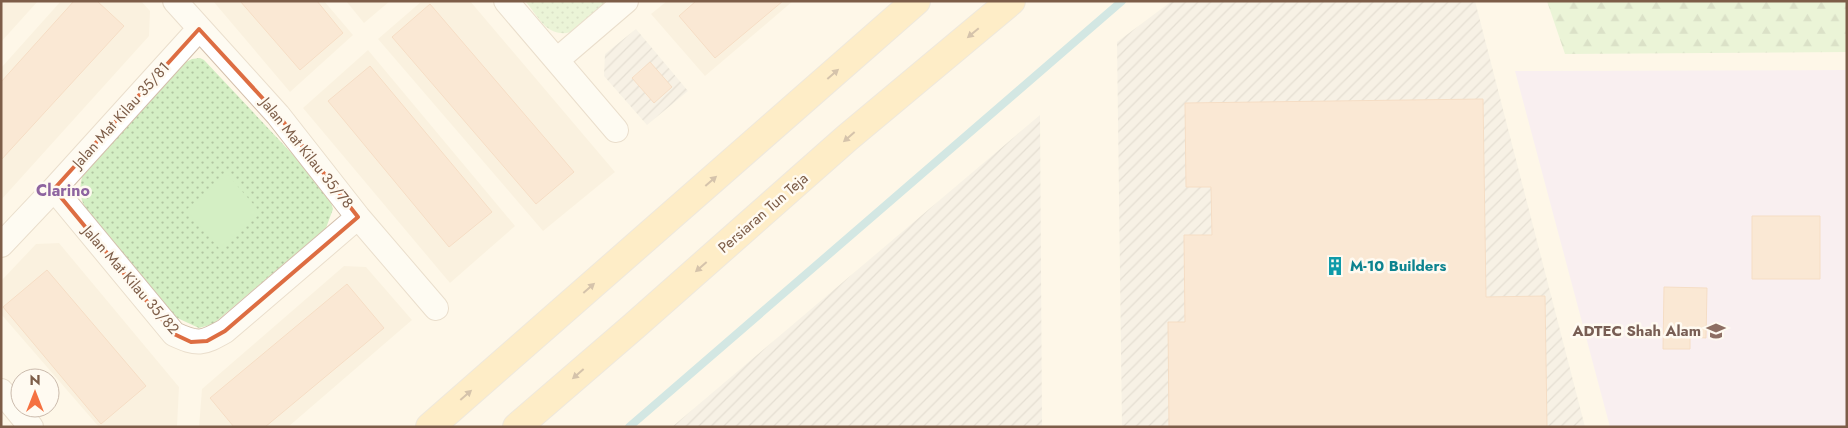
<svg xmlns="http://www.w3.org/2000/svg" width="1848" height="428" font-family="Jost,sans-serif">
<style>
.residential{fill:#f7e9d6}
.industrial{fill:url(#industrial-furrows)}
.education{fill:#f4e5fb}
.forest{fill:url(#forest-firs)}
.park{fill:url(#park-dots)}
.garden{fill:#d4efc4}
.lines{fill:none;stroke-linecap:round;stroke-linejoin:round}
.stream{stroke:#9fd2de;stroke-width:8}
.building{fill:#f7d6bd;stroke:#ecbd9b}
.minor-casing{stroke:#d3bfac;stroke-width:26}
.major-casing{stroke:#ddd5cf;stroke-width:30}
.minor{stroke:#fff;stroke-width:24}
.major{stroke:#ffdf9f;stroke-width:28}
.oneway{fill:#a48462}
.marked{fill:none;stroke:#dd6d42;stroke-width:4;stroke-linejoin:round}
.labels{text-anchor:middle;stroke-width:5;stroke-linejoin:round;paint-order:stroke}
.street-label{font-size:15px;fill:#7d5d48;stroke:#fffaf1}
.culture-label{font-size:15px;font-weight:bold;fill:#0d838f;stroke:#fffaf1;text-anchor:start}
.education-label{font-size:15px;font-weight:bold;fill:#785e54;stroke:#fffaf1;text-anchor:end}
.neighbourhood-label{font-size:16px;font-weight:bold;fill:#8e64a0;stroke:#fffaf1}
</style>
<defs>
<pattern id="industrial-furrows" width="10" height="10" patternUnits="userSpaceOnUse" patternTransform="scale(1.25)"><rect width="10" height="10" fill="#efe9e2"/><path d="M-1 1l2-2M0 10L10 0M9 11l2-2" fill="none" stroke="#c7c0b9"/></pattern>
<pattern id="forest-firs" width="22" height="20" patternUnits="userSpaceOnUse" patternTransform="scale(1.25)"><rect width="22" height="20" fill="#d4efc4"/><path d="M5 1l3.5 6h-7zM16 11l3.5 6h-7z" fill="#b1c5a1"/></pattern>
<pattern id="park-dots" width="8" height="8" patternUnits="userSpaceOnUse" patternTransform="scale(1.25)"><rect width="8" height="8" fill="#d4efc4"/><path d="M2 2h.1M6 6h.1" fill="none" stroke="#b1c5a1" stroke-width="1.8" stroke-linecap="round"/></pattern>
</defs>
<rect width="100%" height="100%" fill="#fef7e8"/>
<path class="residential" d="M1 1H38L1 42Z
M61 1H141L150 11 149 36 1 200V68Z
M213 1H324L353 35 290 92Z
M346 1H390L364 23Z
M422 1H470L615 172 543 231 378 39Z
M667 1H793L705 76 651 14Z
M368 50 515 226 450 283 303 108Z
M59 243 179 387 177 427H99L1 314V281L36 244Z
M344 266 366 267 412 320 288 427H199L202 389Z"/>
<path class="industrial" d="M1172 1H1475L1585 427H1122L1117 42Z
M636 29 688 91 647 125 604 76 605 54Z
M1040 115 1042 427H672Z"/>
<path class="education" d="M1847 70V427H1610L1515 71Z"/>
<path class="forest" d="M1547 1H1847V52L1565 54Z"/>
<path class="park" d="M525 1H612C595 17 570 47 545 26 538 19 532 9 525 1Z
M200 58 204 60 328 192 333 209 326 228 213 324 199 328 173 316 87 211C80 199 79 191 82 177L182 64 192 59Z"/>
<path class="garden" d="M227 174 261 213 219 248 186 210Z"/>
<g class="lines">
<path class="stream" d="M629 427 1122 1"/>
</g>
<path class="building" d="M74 1H97L124 26 1 160V82Z
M240 1H317L343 33 300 70Z
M696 1H783L715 58 679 16Z
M430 4 574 172 536 204 392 37Z
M650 62 672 87 654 103 632 78Z
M370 66 492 212 449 247 328 101Z
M1483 99 1486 297 1545 296 1547 427H1169L1168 322H1185L1184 235H1212L1211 187H1186L1185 103Z
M1752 216H1820V279H1752Z
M47 270 146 386 101 424 3 307Z
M347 284 384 328 265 427H234L210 398Z
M1664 287 1707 288 1706 338 1690 337V349H1663Z"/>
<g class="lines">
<g class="minor-casing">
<path id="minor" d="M175 1 278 115 358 217 436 308
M506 1 616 130
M557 60 626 1
M54 189 174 334C198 345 202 344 225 331L358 217
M1 245 54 189 199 29
M1 391 31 427"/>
</g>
<g class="major-casing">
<path id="major" d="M430 427 916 1
M517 427 633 327 847 138 1011 1"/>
</g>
<use href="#minor" class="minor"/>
<use href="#major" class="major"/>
</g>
<defs><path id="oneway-solid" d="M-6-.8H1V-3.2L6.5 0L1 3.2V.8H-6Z" transform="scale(1.25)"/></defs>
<g class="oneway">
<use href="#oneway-solid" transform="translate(973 33) rotate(140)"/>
<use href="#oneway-solid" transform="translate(833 74) rotate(-41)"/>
<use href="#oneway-solid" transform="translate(849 137) rotate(139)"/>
<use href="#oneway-solid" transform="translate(711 181) rotate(-41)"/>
<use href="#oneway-solid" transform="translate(701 267) rotate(139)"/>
<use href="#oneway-solid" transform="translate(589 288) rotate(-41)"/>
<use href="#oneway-solid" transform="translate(578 374) rotate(139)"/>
<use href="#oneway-solid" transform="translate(466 395) rotate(-41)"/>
</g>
<path d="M0 0H1848V428H0ZM199 29 278 115 358 217 225 331 207 341 191 342 174 334 54 189Z" fill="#fef7e8" fill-opacity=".55" fill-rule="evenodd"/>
<path class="marked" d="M199 29 278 115 358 217 225 331 207 341 191 342 174 334 54 189Z"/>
<defs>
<g id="building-bare" transform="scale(1.5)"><path d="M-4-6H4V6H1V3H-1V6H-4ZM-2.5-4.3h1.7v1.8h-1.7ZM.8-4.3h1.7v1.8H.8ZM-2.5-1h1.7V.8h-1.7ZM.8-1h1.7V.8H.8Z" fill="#0f9aa8" stroke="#fffaf1" stroke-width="2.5" paint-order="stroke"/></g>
<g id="school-bare" transform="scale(1.5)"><path d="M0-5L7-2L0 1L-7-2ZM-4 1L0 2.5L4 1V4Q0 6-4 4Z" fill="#8d6e63" stroke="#fffaf1" stroke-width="2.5" paint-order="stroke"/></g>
</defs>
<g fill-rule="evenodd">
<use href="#building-bare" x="1335" y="266"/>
<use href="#school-bare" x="1716" y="331"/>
</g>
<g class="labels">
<g class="street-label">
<text transform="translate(121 115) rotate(-48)" y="5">Jalan Mat Kilau 35/81</text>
<text transform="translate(307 153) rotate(51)" y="5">Jalan Mat Kilau 35/78</text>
<text transform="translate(763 213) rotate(-41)" y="5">Persiaran Tun Teja</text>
<text transform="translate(131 280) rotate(49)" y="5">Jalan Mat Kilau 35/82</text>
</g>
<g class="culture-label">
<text x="1350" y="271">M-10 Builders</text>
</g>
<g class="education-label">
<text x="1701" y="336">ADTEC Shah Alam</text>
</g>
<g class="neighbourhood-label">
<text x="63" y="196">Clarino</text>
</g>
</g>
<rect width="1848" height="428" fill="none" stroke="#7d5d48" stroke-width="5"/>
<g transform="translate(35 393)"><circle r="24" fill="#fffaf1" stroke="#cbbbad"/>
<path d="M0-4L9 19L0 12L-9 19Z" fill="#f57141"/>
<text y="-8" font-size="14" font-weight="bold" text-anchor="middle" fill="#7d5d48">N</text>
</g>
</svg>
